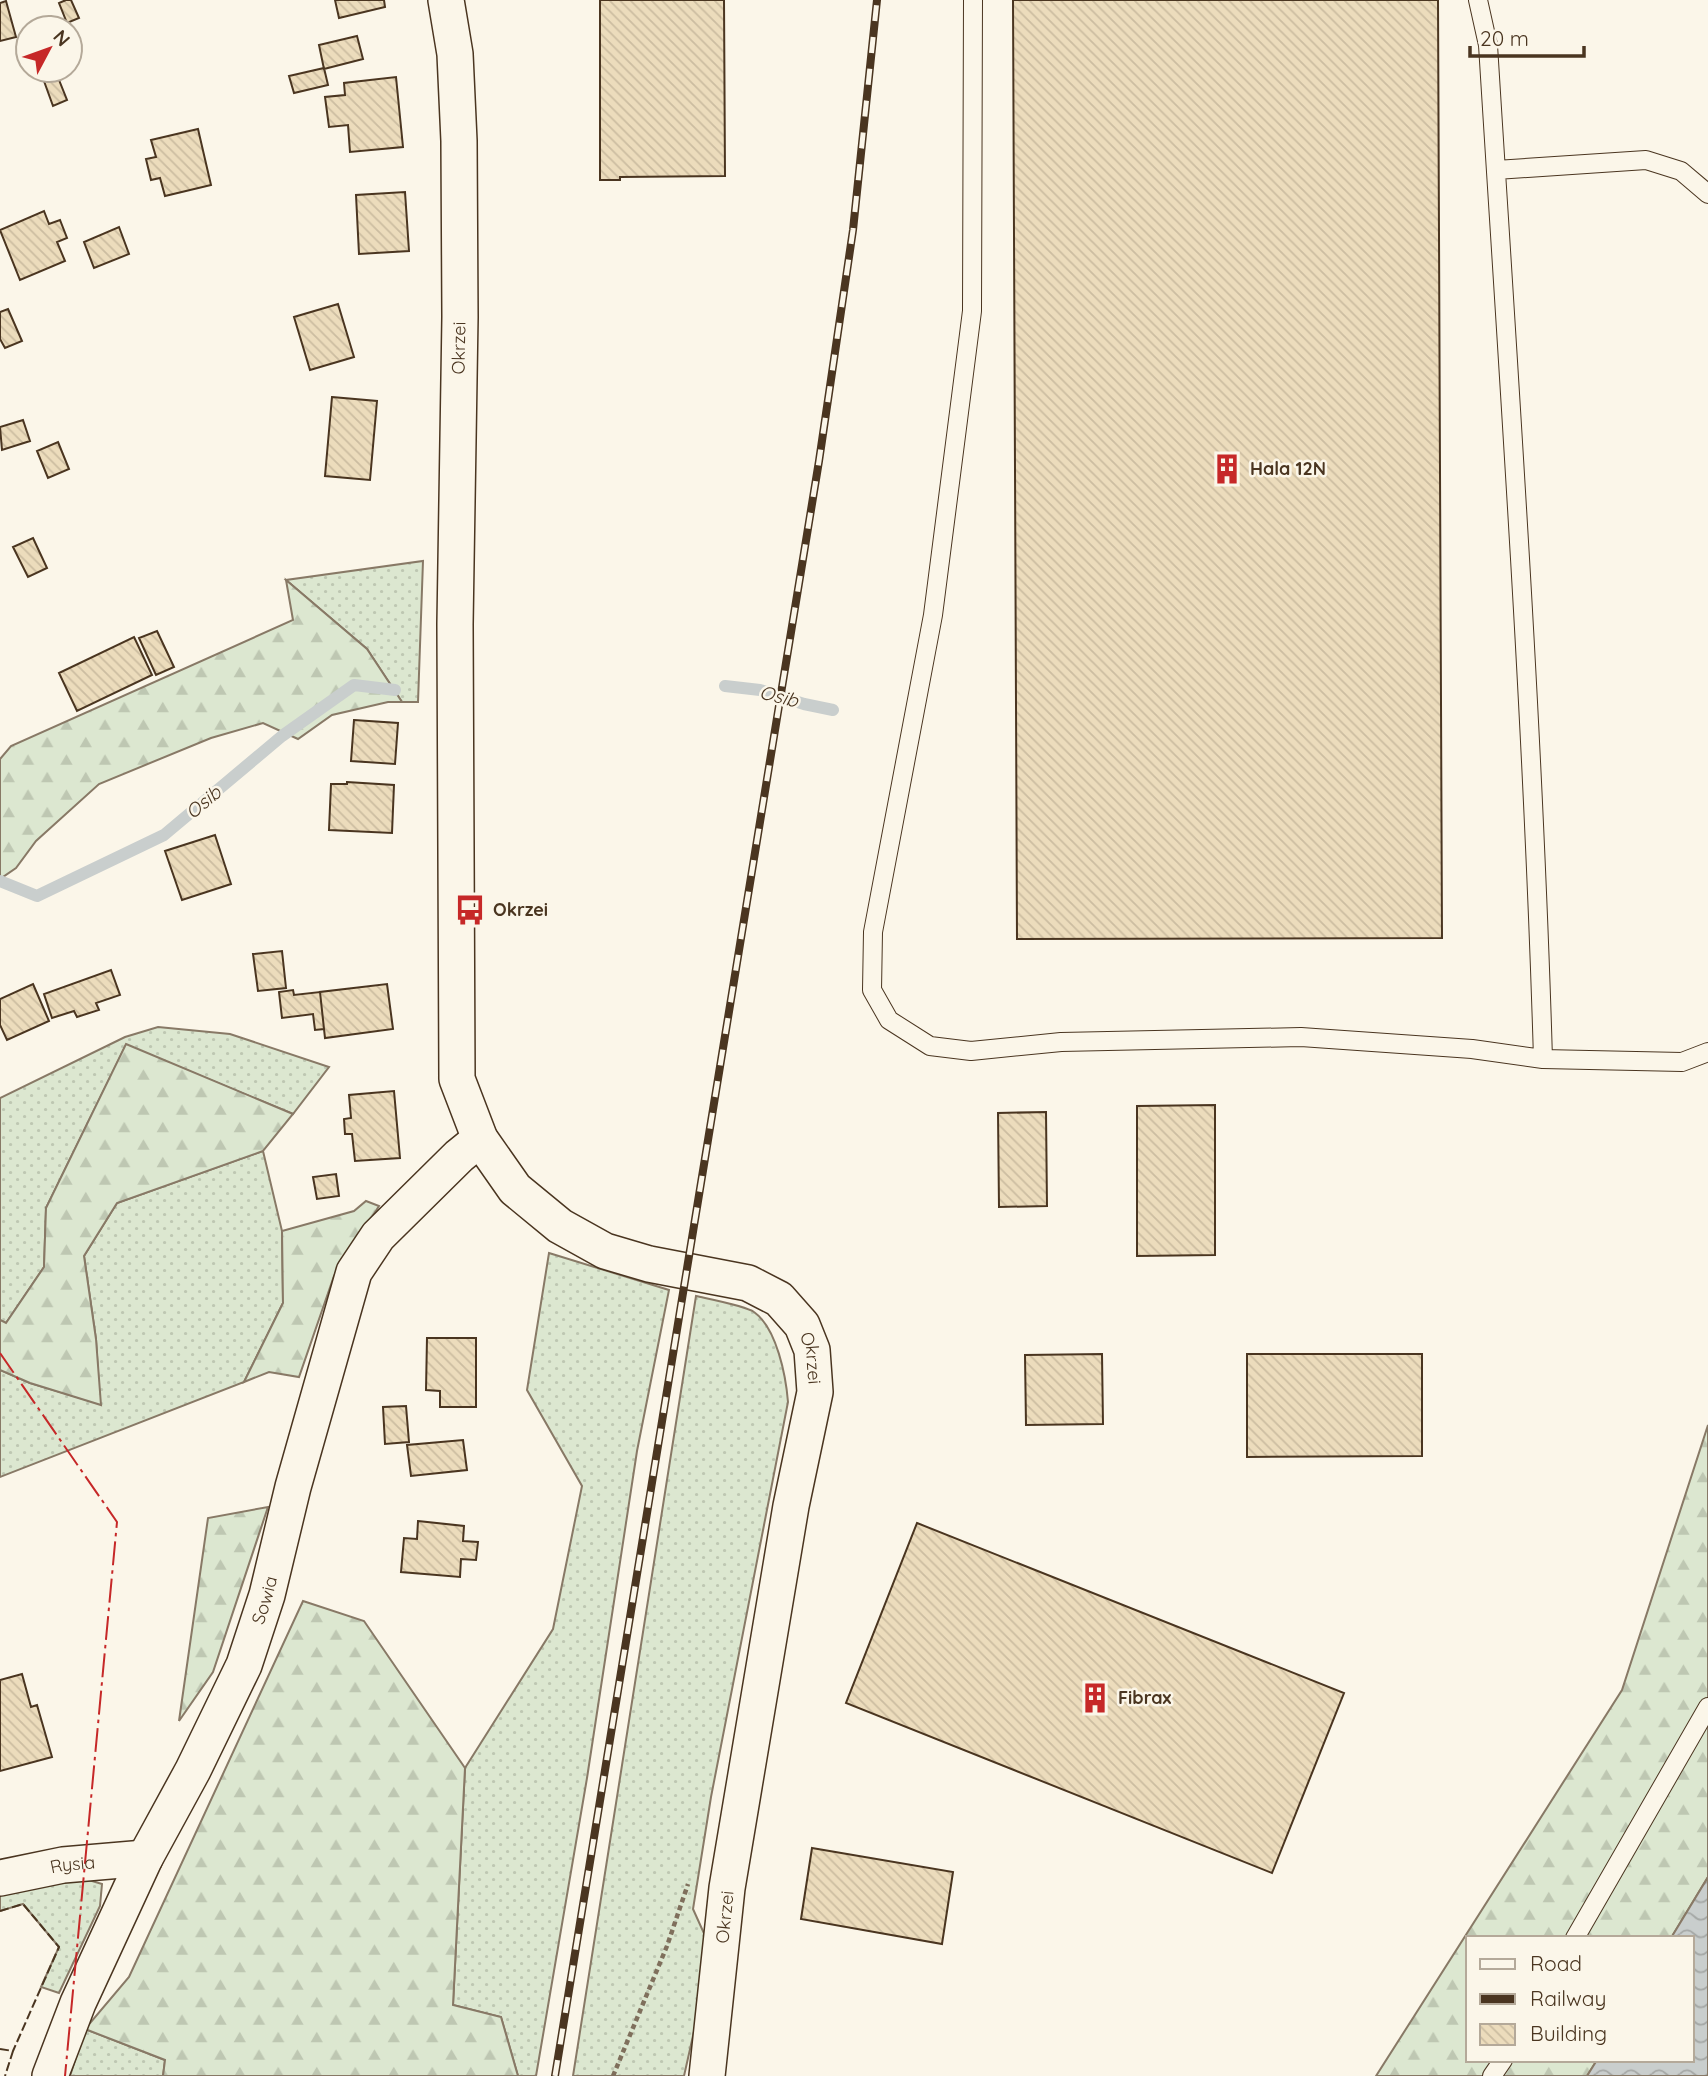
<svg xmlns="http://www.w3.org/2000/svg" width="1708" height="2076" font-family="Quicksand,sans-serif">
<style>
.grass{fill:url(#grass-dots);stroke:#887966;stroke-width:2}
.forest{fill:url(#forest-firs);stroke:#887966;stroke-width:2}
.water{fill:url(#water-waves);stroke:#887966;stroke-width:2}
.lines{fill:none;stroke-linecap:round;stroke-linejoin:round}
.stream{stroke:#c9cecd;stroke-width:12}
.building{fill:url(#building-back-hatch);stroke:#4a3520;stroke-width:2}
.service-casing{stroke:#4a3520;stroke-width:20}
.minor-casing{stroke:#4a3520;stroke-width:38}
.path{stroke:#7f6f5c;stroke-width:4.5;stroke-dasharray:5 3.5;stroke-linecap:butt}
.service{stroke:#fbf6e9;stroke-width:18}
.minor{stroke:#fbf6e9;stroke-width:35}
.rail-casing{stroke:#4a3520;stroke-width:8}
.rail{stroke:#fbf6e9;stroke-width:5;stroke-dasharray:16;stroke-linecap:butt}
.fence{stroke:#4a3520;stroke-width:2;stroke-dasharray:9 3.5;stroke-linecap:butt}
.power{stroke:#c62828;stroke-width:2;stroke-dasharray:24 5 3.5 5;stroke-linecap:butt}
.labels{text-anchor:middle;stroke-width:5;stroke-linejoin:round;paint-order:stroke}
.street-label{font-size:18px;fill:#4a3520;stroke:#fbf6e9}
.poi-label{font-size:18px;font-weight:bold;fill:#4a3520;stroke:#fbf6e9;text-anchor:start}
.water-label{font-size:19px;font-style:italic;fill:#4a3520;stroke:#fbf6e9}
</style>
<defs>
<pattern id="grass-dots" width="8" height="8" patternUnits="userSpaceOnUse" patternTransform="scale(1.75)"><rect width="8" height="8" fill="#dce7d0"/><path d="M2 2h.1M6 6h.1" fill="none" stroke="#bec7b2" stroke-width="1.8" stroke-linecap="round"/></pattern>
<pattern id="forest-firs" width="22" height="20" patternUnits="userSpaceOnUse" patternTransform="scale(1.75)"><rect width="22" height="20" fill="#dce7d0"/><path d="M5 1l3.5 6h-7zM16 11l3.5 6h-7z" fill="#bec7b2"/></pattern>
<pattern id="water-waves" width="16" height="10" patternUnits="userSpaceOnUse" patternTransform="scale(1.75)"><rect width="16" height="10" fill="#c9cecd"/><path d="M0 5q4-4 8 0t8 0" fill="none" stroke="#a5a8a6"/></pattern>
<pattern id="building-back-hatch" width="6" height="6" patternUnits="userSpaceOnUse" patternTransform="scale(1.75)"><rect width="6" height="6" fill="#ecdcbc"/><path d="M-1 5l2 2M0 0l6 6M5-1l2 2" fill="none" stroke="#ccbda1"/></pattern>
</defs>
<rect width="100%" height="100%" fill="#fbf6e9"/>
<path class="grass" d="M423 561 418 702H402L367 649 286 580Z
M158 1027 230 1034 329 1067 293 1114 126 1045 46 1208 44 1267 6 1323 0 1320V1098L125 1037Z
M263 1151 282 1231 283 1303 244 1382 0 1477V1370L30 1383 100 1404 96 1339 84 1256 117 1203Z
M549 1253 669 1290 637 1451 587 1778 536 2076H518L501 2017 453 2005 465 1768 553 1629 582 1486 527 1390Z
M696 1296C709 1299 746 1306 754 1312 777 1328 786 1377 788 1402L711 1797 693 1909 712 1951 684 2076H573Z
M69 1874 102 1884 100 1906 59 1993 41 1987 59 1947 23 1904 0 1911V1889Z
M85 2029 165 2060 163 2076H70Z"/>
<path class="forest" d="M286 580 367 649 402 702H388L332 715 298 739 263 723 211 738 99 784 36 841 16 868 0 879V759L11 746 293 620Z
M126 1044 293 1114 263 1151 117 1203 84 1256 96 1339 101 1405 30 1383 0 1370V1320L6 1323 44 1267 46 1208Z
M366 1201 379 1206 334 1276 299 1377 269 1372 244 1382 283 1303 282 1231 354 1211Z
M1708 1425V1877L1671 1938H1468V2060H1597L1587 2076H1376L1622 1690Z
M268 1507 213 1672 179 1721 208 1518Z
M303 1601 364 1621 465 1768 453 2005 501 2017 518 2076H163L165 2060 85 2029 129 1977Z"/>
<path class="water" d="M1708 1877V2076H1587L1597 2060H1692V1938H1671Z"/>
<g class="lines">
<path class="stream" d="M725 686 760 690 804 704 833 710
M0 881 37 896 164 835 282 736 354 685 395 690"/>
</g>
<path class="building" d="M66 0H71L79 18 67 23 59 3Z
M335 0H384L385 7 339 18Z
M600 0H724L725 176 620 177V180H600Z
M1013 0H1438L1442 938 1017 939Z
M6 1 16 37 0 41V3Z
M357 36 363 59 324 69 319 45Z
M324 68 328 85 294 93 289 76Z
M40 70H55L67 100 53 106Z
M396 77 403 147 350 152 348 125 329 127 325 97 345 95 344 83Z
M198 129 211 185 165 196 160 178 151 180 146 159 156 157 151 140Z
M405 192 409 251 359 254 356 195Z
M44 211 49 224 60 220 67 238 57 242 65 261 20 280 0 230Z
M119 227 129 254 94 268 84 242Z
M338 304 354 357 310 370 294 317Z
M8 309 22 341 5 348 0 339V312Z
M332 397 377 401 370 480 325 476Z
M23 420 30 441 2 450 0 427Z
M58 442 69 469 48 478 37 451Z
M33 538 47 568 28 577 13 547Z
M157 631 174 667 156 675 139 638Z
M134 637 152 675 77 711 59 673Z
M354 720 398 723 395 764 351 761Z
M347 782 394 785 392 833 329 830 331 784H347Z
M215 835 231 884 182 900 165 851Z
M282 951 286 988 258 991 253 954Z
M111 970 120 995 96 1003 99 1010 77 1017 74 1011 52 1018 44 994Z
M33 984 49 1021 7 1040 0 1025V999Z
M387 984 393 1029 325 1038 320 992Z
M293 990 294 995 320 992 324 1029 315 1030 313 1014 282 1018 279 992Z
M394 1091 400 1158 355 1161 352 1134H345L344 1119 351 1118 349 1095Z
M1215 1105V1255L1137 1256V1106Z
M1046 1112 1047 1206 999 1207 998 1113Z
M336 1174 339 1196 317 1199 313 1177Z
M427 1338H476V1407H440V1391L426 1390Z
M1102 1354 1103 1424 1026 1425 1025 1355Z
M1247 1354H1422V1456L1247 1457Z
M406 1406 409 1442 385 1444 383 1407Z
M463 1440 467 1470 411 1476 407 1445Z
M418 1521 464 1526 463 1541 478 1542 476 1560 461 1559 460 1577 401 1572 404 1538 417 1539Z
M917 1523 1344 1693 1272 1873 846 1703Z
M22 1674 31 1707 37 1705 52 1757 0 1771V1680Z
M812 1848 953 1872 942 1944 801 1919Z"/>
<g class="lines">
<g class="service-casing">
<path id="service" d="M973 0 972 311 933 615 873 932 872 990 889 1020 930 1046 971 1051 1061 1042 1301 1037 1472 1049 1543 1059C1533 721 1509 382 1488 45L1478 0
M1496 170 1646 160 1681 171 1708 194
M1543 1059 1682 1062 1708 1052
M1575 1938 1708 1707
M1492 2076 1503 2060"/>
</g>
<g class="minor-casing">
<g id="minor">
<path id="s1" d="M446 0 455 54 459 141 460 317 455 624 457 1079 480 1139 515 1189 560 1226 605 1251 649 1264 748 1283 779 1299 802 1325 812 1350 815 1392 791 1506 727 1888 707 2076"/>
<path id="s2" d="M0 1878 63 1865 145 1858"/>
<path id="s3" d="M50 2076 78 2003 145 1858 193 1770 244 1665 267 1595 293 1487 354 1272 378 1236 459 1156 480 1139"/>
</g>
</g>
<path class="path" d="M613 2076 667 1946 688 1884"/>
<use href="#service" class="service"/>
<use href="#minor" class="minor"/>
<g class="rail-casing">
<path id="rail" d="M555 2076 819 461 853 230 877 0"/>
</g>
<use href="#rail" class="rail"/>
<path class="fence" d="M0 1911 23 1904 59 1947 13 2051
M0 2049 13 2051 5 2076"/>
<path class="power" d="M0 1353 117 1522 65 2076"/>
</g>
<defs>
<g id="building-bare" transform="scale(2.415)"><path d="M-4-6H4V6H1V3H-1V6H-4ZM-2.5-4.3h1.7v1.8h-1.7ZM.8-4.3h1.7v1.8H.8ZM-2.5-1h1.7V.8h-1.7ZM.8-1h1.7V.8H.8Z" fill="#c62828" stroke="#fbf6e9" stroke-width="2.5" paint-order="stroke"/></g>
<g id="bus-bare" transform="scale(2.415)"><path d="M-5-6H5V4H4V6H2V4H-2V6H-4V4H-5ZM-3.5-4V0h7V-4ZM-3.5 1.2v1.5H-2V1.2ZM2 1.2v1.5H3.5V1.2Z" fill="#c62828" stroke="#fbf6e9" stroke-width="2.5" paint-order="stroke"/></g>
</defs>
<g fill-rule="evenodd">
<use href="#building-bare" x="1227" y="469"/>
<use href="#bus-bare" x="470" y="910"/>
<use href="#building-bare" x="1095" y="1698"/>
</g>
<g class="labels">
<g class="street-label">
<text transform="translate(459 348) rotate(-89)" y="6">Okrzei</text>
<text dy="6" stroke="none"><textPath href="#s1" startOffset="1566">Okrzei</textPath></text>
<text dy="6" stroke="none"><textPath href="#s3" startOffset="523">Sowia</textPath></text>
<text dy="6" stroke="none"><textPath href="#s2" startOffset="74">Rysia</textPath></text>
<text transform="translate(725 1917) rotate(-84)" y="6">Okrzei</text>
</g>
<g class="poi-label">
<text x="1250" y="475">Hala 12N</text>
<text x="493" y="916">Okrzei</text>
<text x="1118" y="1704">Fibrax</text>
</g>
<g class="water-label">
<text transform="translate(779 696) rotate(14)" y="7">Osib</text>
<text transform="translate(203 802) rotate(-40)" y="7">Osib</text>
</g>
</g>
<rect x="1466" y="1936" width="228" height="126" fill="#fbf6e9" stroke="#b4a999" stroke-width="2"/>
<rect x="1480" y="1959" width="35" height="10" fill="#fbf6e9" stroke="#b4a999" stroke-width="2"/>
<text x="1530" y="1971" font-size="21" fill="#4a3520">Road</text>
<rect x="1480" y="1994" width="35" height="10" fill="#4a3520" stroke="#b4a999" stroke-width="2"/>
<text x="1530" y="2006" font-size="21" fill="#4a3520">Railway</text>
<rect x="1480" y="2024" width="35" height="21" fill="url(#building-back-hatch)" stroke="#b4a999" stroke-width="2"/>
<text x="1530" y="2041" font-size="21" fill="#4a3520">Building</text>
<g transform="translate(49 49) rotate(49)"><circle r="33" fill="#fbf6e9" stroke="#b4a999" stroke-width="2"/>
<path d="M0-5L12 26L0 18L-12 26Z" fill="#c62828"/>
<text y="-10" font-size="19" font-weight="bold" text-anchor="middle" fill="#4a3520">N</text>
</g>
<path d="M1470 46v10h114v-10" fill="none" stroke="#4a3520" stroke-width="3.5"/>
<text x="1480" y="46" font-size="21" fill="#4a3520" stroke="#fbf6e9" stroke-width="5" paint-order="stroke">20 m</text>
</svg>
